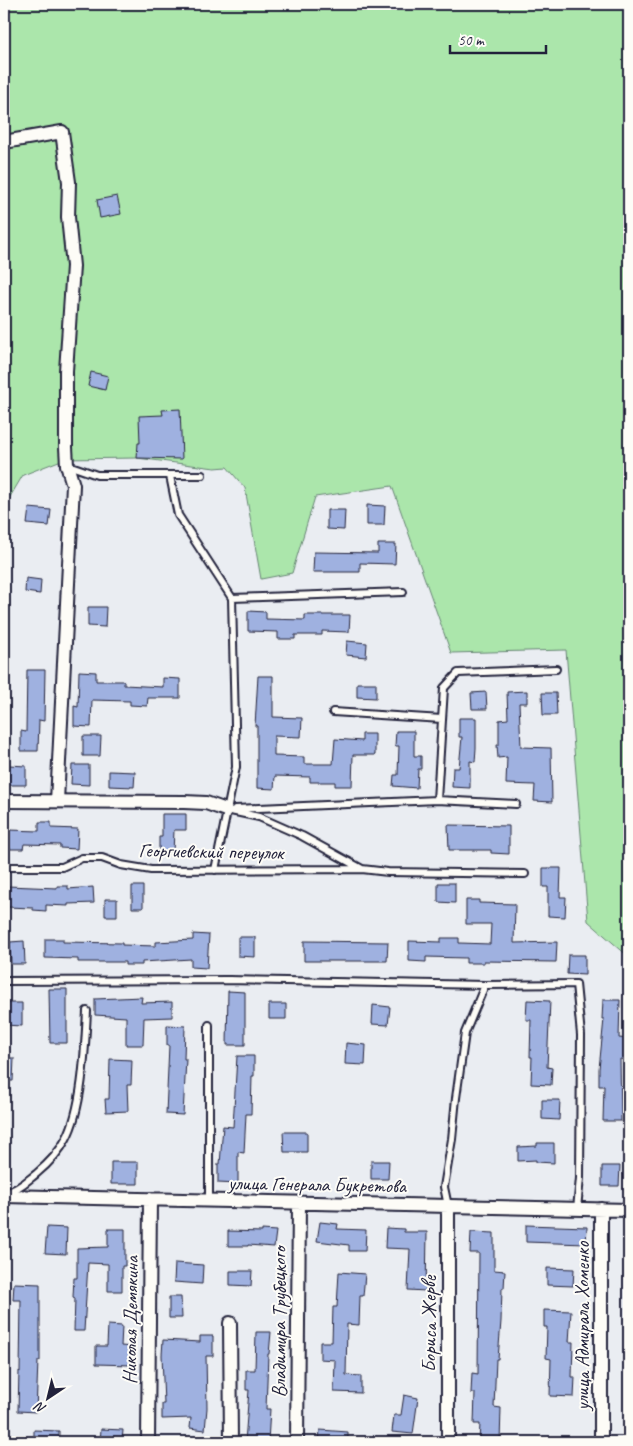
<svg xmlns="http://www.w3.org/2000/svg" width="633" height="1446" font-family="Caveat,sans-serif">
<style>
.green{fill:#abe6ab;stroke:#668473}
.building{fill:#9fb1e0;stroke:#22223b}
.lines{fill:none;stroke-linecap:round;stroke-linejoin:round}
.lane-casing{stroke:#22223b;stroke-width:10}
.street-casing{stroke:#22223b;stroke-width:16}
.lane{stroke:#fdfcf7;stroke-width:6}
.street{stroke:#fdfcf7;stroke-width:12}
.labels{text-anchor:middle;stroke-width:4;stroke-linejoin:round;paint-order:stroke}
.street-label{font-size:20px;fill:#22223b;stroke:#fdfcf7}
</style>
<rect width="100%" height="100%" fill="#eaedf2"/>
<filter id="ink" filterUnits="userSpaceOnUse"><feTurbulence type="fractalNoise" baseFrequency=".02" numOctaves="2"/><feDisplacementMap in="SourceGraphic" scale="10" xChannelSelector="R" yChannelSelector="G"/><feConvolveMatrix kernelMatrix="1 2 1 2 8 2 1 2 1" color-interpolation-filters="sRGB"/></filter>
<g filter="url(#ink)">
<path class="green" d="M4 4H629V957L588 921 566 650 451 653 392 486 315 497 292 573 261 579 245 488 227 467 215 468 137 458 64 459 23 475 4 507Z"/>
<path class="building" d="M117 196 121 214 100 218 97 200Z
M91 372 108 376 105 390 88 386Z
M180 409 182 459 137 458 138 443H140L139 416 163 415 162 410Z
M367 505 385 506 384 525H367Z
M29 508 51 510 49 526 27 524Z
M327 510H345L344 530 327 529Z
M378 544H396L395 564 360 563V572H313L314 552 378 553Z
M26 578 41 580 40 594 25 592Z
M88 607H106L105 627 88 626Z
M248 611 266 612V619L305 620V615H350L349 632 322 631V635H295V639H278V632L248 631Z
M347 641 367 643 366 657 346 655Z
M27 670H45L44 721 39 720 38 751H21V731L26 732Z
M79 671 96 672V681H124V685L163 687V678L180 679V698H148L147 706 130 705V701L92 700 91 727 74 726V706L78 707Z
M258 676H273V717L302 718 301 737 274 736V756L304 757V764H333L335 739 362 741V734H375V755H353L352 786H335V782H310V777L275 776 274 789 257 788V726H255Z
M357 683H376V698L357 697Z
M527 691V703H519L521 747 551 748 552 802 534 801 535 785 506 784 507 757 498 758 497 745H499V720L508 719 507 692Z
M486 692 487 709H472L471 693Z
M542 693H556L557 715H543Z
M459 718H476V748L475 762 470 761V788L452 787 453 768H459L462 737H459Z
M396 731H414V756H421V769H418L417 788 393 786 394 775H398L399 746H395Z
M83 736H101L100 756H83Z
M9 765 26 766V785H8Z
M72 765H89V785L71 784Z
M109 771 135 772 134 787 109 786Z
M162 814H186V830H174L173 853H159V837H162Z
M39 822H51V828L78 829 77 849 60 848V845L24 844 23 849H8L9 830 39 831Z
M448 825 509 826V854L491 853V850H449Z
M543 868H561L560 897H566L565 917 548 916V887H543Z
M438 883H455V903L438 902Z
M7 886 57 888V886H68V889L93 887 94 903 68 904V906L46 905V911L33 910V908L7 907Z
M132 886H143V908H132Z
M105 899H117V916H105Z
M466 900H479V903L515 904 514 943 557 942 556 962 484 961V963H466V958L426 957V962L409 961V941L441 942V938H459V943L490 944 491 924H466Z
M193 934 209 935 207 968 191 967V959L142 962V965H125V962H78V959L45 958V939H63V942L122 943V945L156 946V942L193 940Z
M238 937H255V957L238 956Z
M24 941 25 964H11L10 942Z
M304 941 388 942 387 961H304Z
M568 955H585V975L567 974Z
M49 989H67V1043H50Z
M228 991 245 992V1045H227Z
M142 997 141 1003 172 1002V1017L144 1018 143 1045H126V1017L95 1015V999Z
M527 1000 550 1001 547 1067 552 1068 551 1085 531 1084 532 1057H530L531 1020H526Z
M603 1000H620L619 1038 629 1039V1060L620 1059 621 1121H603L604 1086H599V1069L604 1019H602Z
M4 1003H22V1026L4 1025Z
M269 1004H286V1019H269Z
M373 1005 390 1007 388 1025 372 1024Z
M167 1025 185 1026 184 1059H186L183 1115 166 1114 169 1045H167Z
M346 1043 366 1045 365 1065 345 1064Z
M237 1056H254V1076H252L251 1114H246L244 1153 238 1152V1184L218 1183V1164H220L223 1126 233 1127Z
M4 1058H14L13 1081H4Z
M110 1059 132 1060 131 1085H127L128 1111 106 1112 105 1099H109Z
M542 1100H560L559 1120 542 1119Z
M283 1132H307V1152H284Z
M537 1143H554V1163L536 1162V1160L518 1161V1147L537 1146Z
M371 1161H389L388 1179H371Z
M111 1162H138V1184H111Z
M602 1166H620L619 1186H602Z
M320 1222 338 1224 337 1229 366 1230 365 1251H349V1245L317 1241Z
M526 1225 587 1227 586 1244 526 1242Z
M47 1227 67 1228 66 1254 45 1253Z
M386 1228 404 1229V1232H427L426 1291 408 1290 410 1249 385 1248Z
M108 1229H125V1266H122V1291H108V1264L88 1263 84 1331H74L75 1298 73 1297 74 1278H77V1248L108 1247Z
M262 1230 276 1231 274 1247 248 1245V1246H228V1231L262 1232Z
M471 1232 494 1233V1270L505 1271 504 1288H502L501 1321 498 1359H496L494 1407 501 1408 500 1442H479L480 1424H474L475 1393H471L472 1373 478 1374 479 1253H470Z
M175 1263 203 1265 202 1284 174 1282Z
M547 1268 574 1269 573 1286 547 1285Z
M230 1271H252L251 1286 230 1285Z
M339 1272 365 1274 363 1296H360L359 1325 347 1324 346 1375 361 1376V1393L334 1392 335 1360 320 1359V1342H332L333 1307H337Z
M14 1283 40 1284V1361H38L36 1412 18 1411 19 1371 20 1372 21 1300H13Z
M169 1297H181L182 1318H169Z
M544 1310 571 1311 569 1342H573L572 1377H575L574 1397 550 1396 551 1359 546 1358 547 1327H544Z
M108 1325 122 1326 121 1346 132 1347V1365L96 1364V1346H107Z
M256 1332H271L269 1354H268L266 1409H270L268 1442H245L249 1390H246V1370H255Z
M200 1336H213V1356H206L207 1408 205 1430 190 1428 191 1418 162 1419V1404H164L162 1355 163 1340 200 1342Z
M404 1395 418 1398 413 1434 392 1432 394 1415H401Z
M101 1429 123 1430 122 1442H100Z
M34 1430 59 1431V1442H34Z
M320 1430 348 1432V1442H319Z"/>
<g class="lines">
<g class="lane-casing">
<path id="lane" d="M68 465 97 475H202
M170 476 178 515 232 598 236 767 215 870
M232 598 403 592
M333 712 442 719
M437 800 444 688 458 673 556 669
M235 809 437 800 516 804
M226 810 259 817 302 836 362 869 388 872 525 874
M4 867H62L82 858H102L121 865 151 870 362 869
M4 981 229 980 485 985 576 984 581 1035 580 1178 577 1209
M209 1025V1201
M8 1192C19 1189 27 1181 36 1174 48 1164 59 1153 66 1139 83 1108 85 1047 87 1011
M448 1206 444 1187 452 1139 456 1098 465 1033 485 985"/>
</g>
<g class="street-casing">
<path id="street" d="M4 142 62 132 69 182 68 217 73 266 66 371V447L67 465 73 485 57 801
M4 801 184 802 206 803 226 810
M4 1196 629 1210
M448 1206V1442
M601 1209V1442
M230 1323 231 1442
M148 1442 150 1199
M297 1442 299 1203"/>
</g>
<use href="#lane" class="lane"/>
<use href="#street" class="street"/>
</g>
</g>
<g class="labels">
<g class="street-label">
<text transform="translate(211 851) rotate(1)" y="7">Георгиевский переулок</text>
<text transform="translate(317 1184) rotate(1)" y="7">улица Генерала Букретова</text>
<text transform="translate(130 1320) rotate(-89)" y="7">Николая Демякина</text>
<text transform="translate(279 1322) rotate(-90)" y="7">Владимира Трубецкого</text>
<text transform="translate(429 1324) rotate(-90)" y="7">Бориса Жерве</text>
<text transform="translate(582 1326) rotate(-90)" y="7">улица Адмирала Хоменко</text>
</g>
</g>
<rect width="633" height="1446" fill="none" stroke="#fdfcf7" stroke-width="20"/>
<rect x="10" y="10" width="613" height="1426" fill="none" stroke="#22223b" stroke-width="2" filter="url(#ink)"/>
<g transform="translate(48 1398) rotate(215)" stroke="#fdfcf7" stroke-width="4" paint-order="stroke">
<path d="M0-4L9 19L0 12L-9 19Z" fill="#22223b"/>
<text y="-8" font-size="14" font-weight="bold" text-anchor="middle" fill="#22223b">N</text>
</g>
<path d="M450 45v8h96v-8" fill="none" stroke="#22223b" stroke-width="2.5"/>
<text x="458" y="45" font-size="15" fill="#22223b" stroke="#fdfcf7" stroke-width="4" paint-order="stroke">50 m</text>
</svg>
